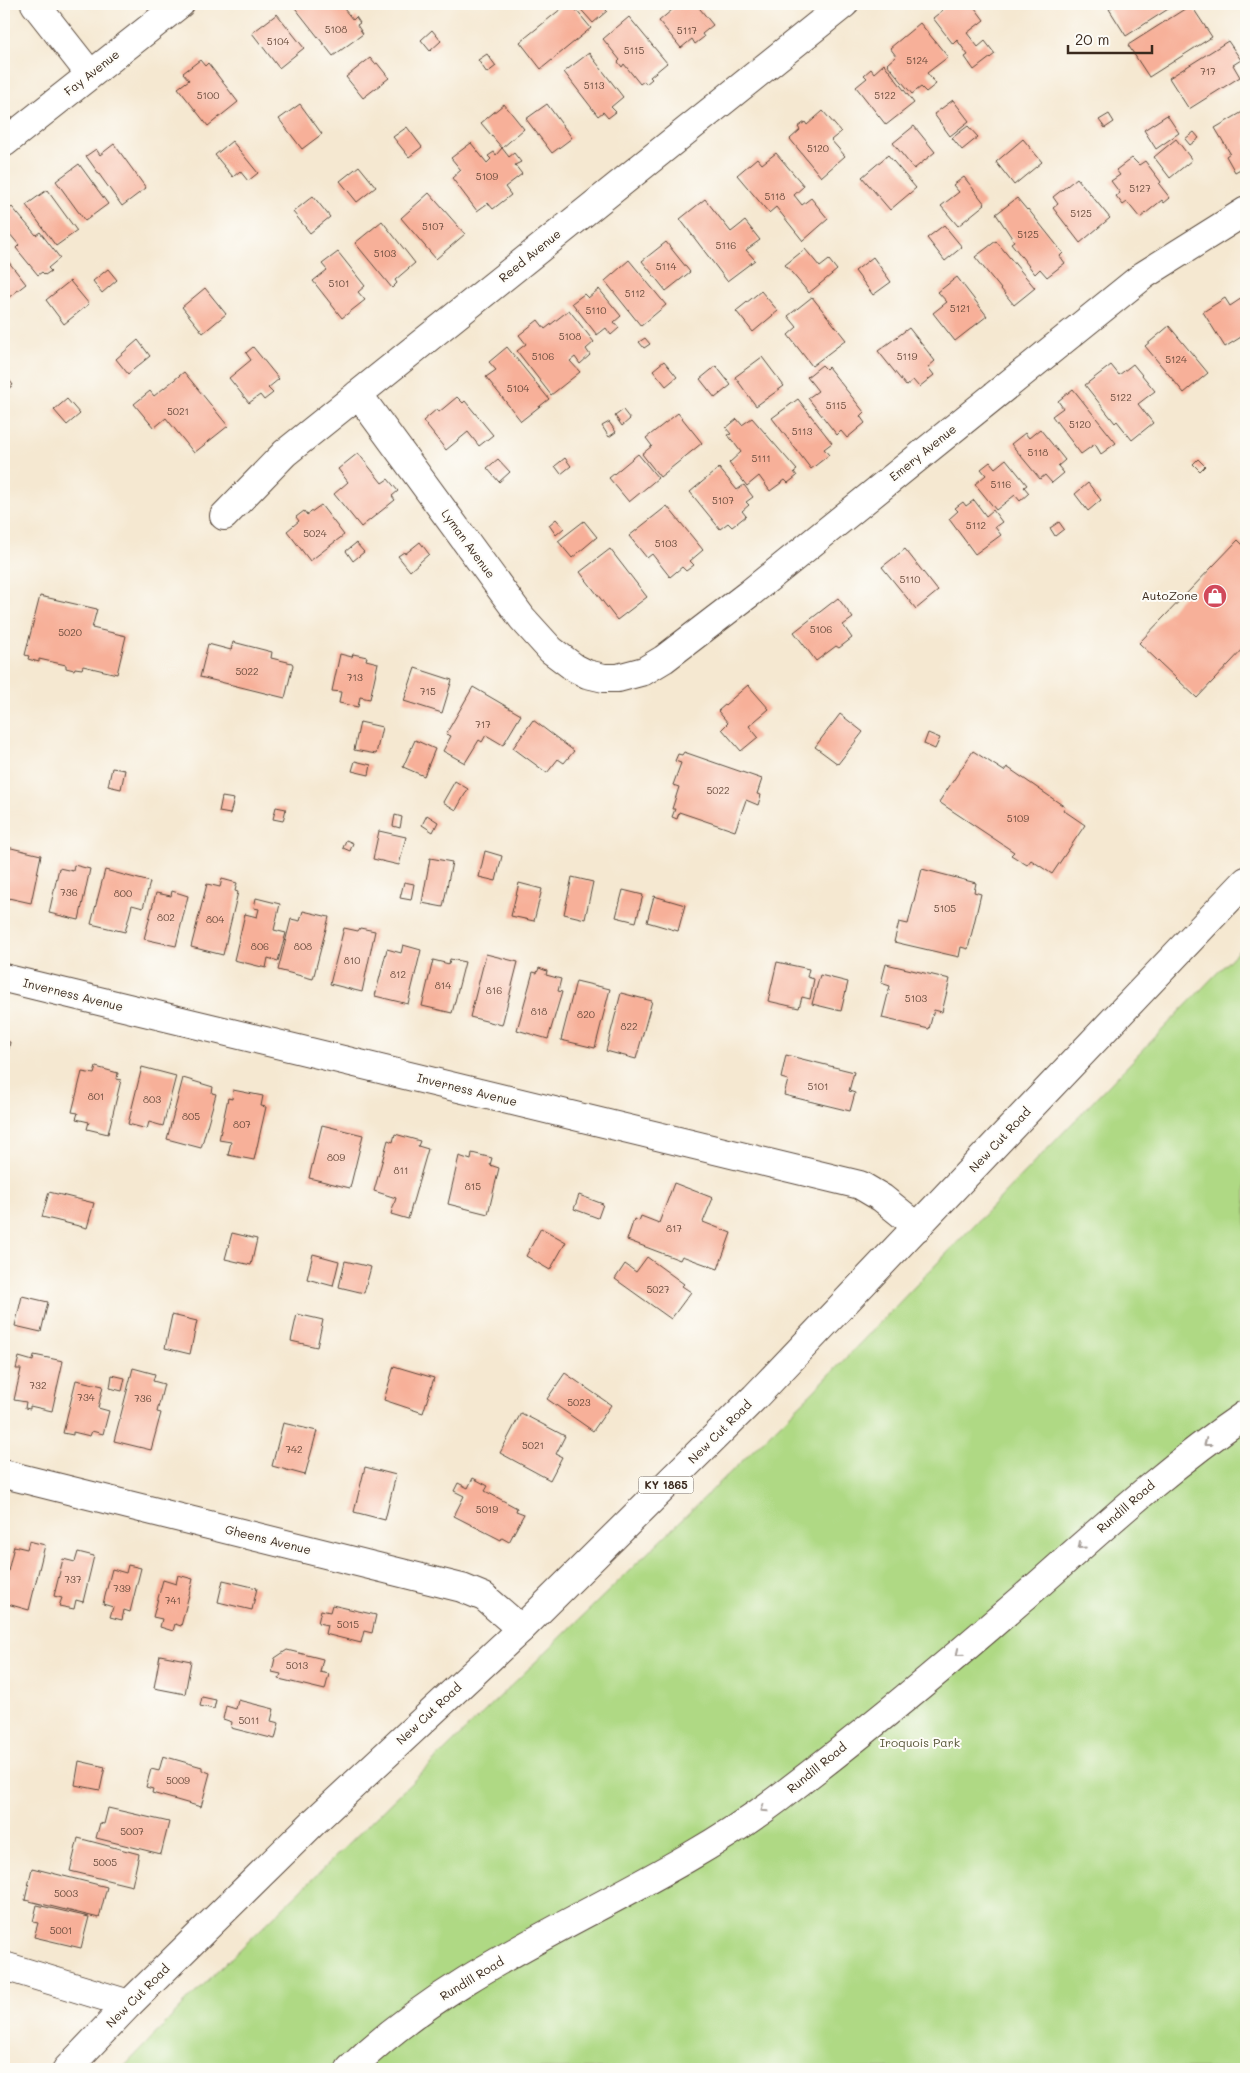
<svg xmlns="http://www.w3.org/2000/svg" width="1250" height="2073" font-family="Mali,sans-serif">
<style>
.green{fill:#afd984;stroke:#758251}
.building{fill:#f7b099}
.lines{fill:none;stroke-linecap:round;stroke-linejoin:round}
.minor-casing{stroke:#574639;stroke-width:30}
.major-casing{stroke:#574639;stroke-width:30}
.minor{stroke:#fff;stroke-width:28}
.major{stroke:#fff;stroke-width:28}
.oneway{stroke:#a79f9a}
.labels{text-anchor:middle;stroke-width:4;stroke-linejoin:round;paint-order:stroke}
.number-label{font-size:10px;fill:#6a4c3d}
.shield{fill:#fdfcf7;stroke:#75695f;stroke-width:1}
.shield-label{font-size:11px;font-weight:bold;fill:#3b2a1e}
.street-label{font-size:12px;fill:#3b2a1e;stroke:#fdfcf7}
.poi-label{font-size:12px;fill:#3b2a1e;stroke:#fdfcf7;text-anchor:end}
.park-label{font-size:12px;fill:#585638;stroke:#fdfcf7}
</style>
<rect width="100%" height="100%" fill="#fdfcf7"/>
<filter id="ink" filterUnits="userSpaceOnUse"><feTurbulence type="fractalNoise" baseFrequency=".02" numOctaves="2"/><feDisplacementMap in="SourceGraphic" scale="10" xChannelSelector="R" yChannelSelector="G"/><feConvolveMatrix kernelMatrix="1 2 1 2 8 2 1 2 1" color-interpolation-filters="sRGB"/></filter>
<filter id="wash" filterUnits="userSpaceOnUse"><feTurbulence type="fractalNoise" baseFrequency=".0096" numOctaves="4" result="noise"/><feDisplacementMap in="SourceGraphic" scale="20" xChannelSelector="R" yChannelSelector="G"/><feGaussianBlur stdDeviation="1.12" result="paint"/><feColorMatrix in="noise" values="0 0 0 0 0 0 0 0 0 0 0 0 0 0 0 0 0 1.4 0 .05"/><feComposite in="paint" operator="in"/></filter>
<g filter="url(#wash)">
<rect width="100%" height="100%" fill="#f5e8d1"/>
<path class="green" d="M1246 943V2069H122L188 2000 813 1392Z"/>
<g id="blocks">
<path class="building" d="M292 4H340L353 20 356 17 360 23 357 25 363 34 333 56Z
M567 4H571L591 28 541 69 520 42Z
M576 4H600L607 11 593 23Z
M679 4H696L713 25 702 34 704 37 695 44 692 39 681 48 659 21Z
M942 4H972L984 20 967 33 978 47 985 41 995 54 974 70 965 57 968 55 957 40 953 44 933 18 943 10 940 5Z
M1117 4H1176L1126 36 1109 9Z
M1191 5 1212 37 1149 77 1128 45Z
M277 14 304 48 279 68 252 33Z
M629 17 667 63 650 77 652 79 646 84 644 81 640 84 624 64 622 67 618 62 620 60 603 39Z
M920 23 948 57 927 73 936 84 926 92 921 87 912 94 887 64 896 56 890 48Z
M432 30 441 41 430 51 421 40Z
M1228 41 1241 60 1233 65 1240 77 1189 109 1169 78Z
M589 53 623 97 611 107 616 112 608 118 603 112 598 116 564 72Z
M487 54 496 66 487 73 478 60Z
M370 58 375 64 377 63 389 78 363 98 346 77Z
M200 60 205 66 208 63 238 102 208 126 178 88 189 80 183 73Z
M884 64 914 103 886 125 856 87 867 78 864 75 871 69 874 73Z
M953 100 969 121 950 136 934 114Z
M300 104 322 134 302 149 279 119Z
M504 104 524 129 502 148 481 123Z
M547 104 572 138 552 153 526 119Z
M1246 110V166L1235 172 1226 156 1230 153 1215 128Z
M823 111 841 132 831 140 845 156 821 177 790 139 800 130 798 127 805 122 807 125Z
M1109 114 1114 122 1105 128 1099 120Z
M1167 115 1179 133 1156 149 1144 130Z
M914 126 935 152 914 169 893 143Z
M968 126 978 137 962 150 952 138Z
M407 127 422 147 409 157 393 137Z
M1194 132 1199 138 1190 145 1185 139Z
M1023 139 1042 162 1014 185 996 162Z
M1176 139 1192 160 1170 178 1154 157Z
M232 141 258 173 248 181 240 171 233 177 215 155Z
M471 143 487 163 491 159 488 156 494 152 496 155 502 148 509 157 514 153 521 162 515 165 522 174 505 187 511 195 493 209 488 203 477 211 452 178 461 170 451 158Z
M114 144 146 188 122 206 86 156 96 149 100 155Z
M776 153 804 186 794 195 802 205 811 198 828 219 803 241 776 207 769 213 737 175 757 158 762 164Z
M888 155 916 188 890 210 862 177Z
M1132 158 1139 165 1145 161 1161 182 1159 184 1170 198 1164 203 1162 200 1140 218 1127 202 1123 205 1116 196 1120 193 1111 181 1120 175 1116 170Z
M79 164 108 204 85 221 56 181Z
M359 166 376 187 357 202 340 181Z
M964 177 985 204 958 226 941 206 959 192 953 185Z
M1077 178 1110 218 1080 243 1053 208 1058 204 1053 197Z
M47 190 77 231 56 246 26 205Z
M429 193 465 234 436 259 401 218Z
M313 196 330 217 310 233 293 212Z
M1017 198 1027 210 1028 209 1063 253 1060 256 1065 263 1047 277 1040 269 1035 274 1011 243 1014 241 996 214Z
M705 199 731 232 745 221 760 240 746 250 755 260 727 281 680 219Z
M12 207 36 235 40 232 60 258 48 268 51 271 45 275 42 272 38 275 16 248 19 245 4 227V214Z
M382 221 415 263 395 280 397 283 392 288 355 243Z
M944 225 962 247 945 261 927 238Z
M996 241 1035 288 1014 305 975 257Z
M666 242 690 272 666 291 642 261Z
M805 249 820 267 829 260 837 270 809 293 785 265Z
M338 252 365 286 358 292 365 300 342 318 313 281 327 270 322 264Z
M4 256 26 284 4 301Z
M873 257 891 282 873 295 855 271Z
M629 260 666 305 641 326 605 281Z
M108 269 117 280 102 293 93 281Z
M957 277 987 316 955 341 933 313 947 302 938 292Z
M70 281 89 304 64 324 46 300Z
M205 288 226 314 203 333 182 307Z
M599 289 621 316 614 322 619 328 611 335 606 328 597 335 572 303 584 294 588 298Z
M761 291 778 311 753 332 736 311Z
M1245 296 1246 334 1225 347 1203 312 1225 298 1230 306Z
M812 297 846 340 812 366 788 335 797 327 788 316Z
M569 310 594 342 586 349 590 355 580 364 575 357 570 361 580 372 551 395 517 351 526 344 519 335 538 320 545 329Z
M1169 326 1208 373 1184 393 1145 346Z
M909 328 935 361 928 367 934 375 919 387 913 380 906 386 878 351Z
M645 338 650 344 644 348 639 342Z
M138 340 150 356 128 374 116 359Z
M253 347 279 379 268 388 273 393 264 400 260 395 249 403 229 378 251 360 246 353Z
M507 347 549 399 521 421 486 377 496 370 489 362Z
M762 357 784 386 756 406 735 377Z
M664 361 677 377 666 386 653 370Z
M1133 364 1155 391 1138 404 1153 423 1132 440 1117 421 1115 423 1085 385 1111 365 1119 375Z
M822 365 826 369 828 367 864 412 860 416 865 423 847 438 841 431 837 435 808 398 818 391 807 377Z
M716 366 731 385 715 398 700 379Z
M184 372 228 426 194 453 166 418 154 428 134 404 150 391 154 396Z
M4 373 13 385 4 392Z
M1073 389 1116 443 1101 454 1095 444 1081 454 1052 416 1063 408 1058 401Z
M457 397 463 403 465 401 493 435 479 446 468 432 446 450 423 421 437 409 439 412Z
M67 399 80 414 67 425 54 410Z
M798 399 832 443 824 449 829 455 811 469 772 418Z
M623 410 630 419 622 426 615 416Z
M678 413 702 443 660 477 642 454 652 446 646 438Z
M752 418 797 470 794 472 797 476 788 483 785 480 770 491 759 476 747 486 729 463 741 452 728 435 731 434 726 428 737 419 742 425Z
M609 422 616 432 609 437 602 426Z
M1040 429 1065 460 1058 466 1064 473 1052 483 1045 475 1040 479 1011 444 1025 433 1029 438Z
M358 453 382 483 388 479 398 491 392 496 395 500 361 527 334 494 348 482 338 469Z
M638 454 658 478 629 502 609 478Z
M565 458 571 466 561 474 555 466Z
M498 459 510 472 499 482 487 468Z
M1006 459 1027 485 1024 487 1029 493 1020 501 1015 495 996 510 975 484 986 475 981 469 990 462 995 468Z
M1198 459 1205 466 1200 471 1193 464Z
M719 468 737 490 744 485 753 497 746 502 749 505 742 511 746 516 732 527 728 523 720 529 690 492Z
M1088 483 1101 500 1088 511 1075 494Z
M974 500 986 516 993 510 1002 522 995 527 1001 535 975 554 949 519 958 511 955 508 963 502 966 506Z
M321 505 344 535 310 561 287 531 299 521 296 517 304 511 307 515Z
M667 506 703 550 690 561 694 565 686 571 682 567 670 577 652 554 647 558 629 536Z
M556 519 564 528 556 535 549 525Z
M584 521 597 537 572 558 558 541Z
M1059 522 1064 529 1055 536 1050 528Z
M1238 540 1246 548V646L1197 698 1139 643Z
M420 542 429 554 410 571 398 556 404 552 405 554Z
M356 543 364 552 353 561 346 551Z
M610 549 647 597 617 620 580 572Z
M905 549 938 591 916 609 882 567Z
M40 596 97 609 92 628 126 636 117 674 83 666 82 669 75 668 74 670 66 668V665L39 659V662L28 659 29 656 25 655Z
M838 598 853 618 843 625 852 638 839 648 836 646 816 661 794 632Z
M233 642 272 652 271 658 292 663 293 665 285 698 200 677 208 644 231 650Z
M340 654 352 657 353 654 367 657 366 660 378 663 370 699 360 697 358 707 339 703 341 692 332 691Z
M415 668 452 680 442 713 404 701Z
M748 685 769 709 749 726 758 737 741 751 722 729 728 723 718 711Z
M473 687 521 715 503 745 486 735 482 742 479 740 465 763 443 751 451 736 446 734Z
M840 714 863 732 838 764 815 747Z
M533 720 574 751 564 763 558 759 547 773 513 748Z
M360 722 382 727 376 754 354 750Z
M928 733 940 738 935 749 924 744Z
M415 740 435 749 424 776 403 767Z
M973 751 1004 771 1007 767 1065 807 1063 810 1085 825 1052 874 1031 860 1027 865 1011 855 1014 852 939 802Z
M684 752 762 779 757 794 761 795 758 805 746 800 735 831 679 812 677 819 672 817 675 809H672L679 787 673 785 681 763 675 761 678 754 682 755Z
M355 761 371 765 369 775 352 771Z
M112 768 125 770 121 789 108 786Z
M455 781 468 789 456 810 443 802Z
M222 797 234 799 230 814 219 812Z
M276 807 286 809 283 821 273 819Z
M395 815 402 817 400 828 393 826Z
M427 815 438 822 433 832 422 825Z
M379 831 406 837 399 865 373 859Z
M346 840 353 843 350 851 343 848Z
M7 847 41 855 31 903 4 897V861Z
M485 851 502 856 496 881 479 877Z
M430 858 452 862 443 907 422 903Z
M74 865 90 869 79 920 49 913 59 868 73 871Z
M922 869 976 883 974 892 981 894 968 949 961 947 959 957 894 942 899 922 908 924Z
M105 870 150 882 143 908 132 905 125 932 91 924Z
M572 877 593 882 585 919 564 914Z
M222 879 237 883 235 891 238 892 223 955 191 947 207 884 220 887Z
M404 882 414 884 411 900 400 898Z
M519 883 542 889 534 921 511 916Z
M623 890 643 895 636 922 616 917Z
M172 891 188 896 176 946 144 939 156 893 171 896Z
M654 896 685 905 678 931 647 922Z
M256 898 280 904 274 930 286 933 278 961 268 958 266 968 234 960 245 914 257 917 259 909 254 908Z
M303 911 329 917 313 979 278 970 291 919 300 921Z
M344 928 358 931 360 928 375 931 362 992 330 984Z
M403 945 421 950 408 1004 375 996 387 949 401 953Z
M486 954 518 962 502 1025 470 1017Z
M450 959 465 962 452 1013 422 1006 433 960 449 964Z
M777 962 809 969 807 977 814 979 810 999 802 997 799 1008 768 1001Z
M886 964 950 979 942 1012 934 1010 929 1029 882 1018 890 986 881 983Z
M539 968 547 971 546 975 561 979 558 991 562 992 548 1039 517 1030 533 972 537 973Z
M820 975 848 982 841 1011 812 1004Z
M576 981 610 989 595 1048 561 1040Z
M621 993 652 1001 636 1059 606 1051Z
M4 1041 10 1042 5 1069H4Z
M786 1055 854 1072 849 1091 855 1093 850 1111 784 1095 788 1080 781 1078Z
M96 1067 118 1073 117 1079 121 1080 108 1134 87 1129 89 1122 76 1119 78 1113 72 1112 82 1072 94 1074Z
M142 1067 176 1076 163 1126 149 1122 147 1129 128 1124Z
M183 1078 213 1087 212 1093 216 1094 201 1148 167 1139Z
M233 1090 263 1096 261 1106 266 1107 254 1160 228 1155 231 1142 219 1140 228 1098 232 1099Z
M322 1125 363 1135 350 1188 309 1178Z
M395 1134 420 1141 418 1146 428 1149 408 1219 391 1214 396 1198 374 1191 388 1140 393 1142Z
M472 1153 492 1158 490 1165 499 1168 488 1214 448 1204 459 1156 471 1160Z
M674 1183 713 1198 703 1222 731 1233 718 1269 682 1256 680 1260 627 1240 634 1219 639 1221 641 1216 659 1223Z
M49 1192 94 1203 87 1228 42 1217Z
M579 1195 603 1204 598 1218 574 1209Z
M541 1228 566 1242 550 1270 526 1256Z
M232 1233 257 1239 251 1265 225 1259Z
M313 1254 339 1261 333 1286 307 1279Z
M647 1257 684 1284 682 1286 691 1292 671 1319 615 1279 625 1264 636 1272Z
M345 1261 371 1267 364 1293 339 1287Z
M22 1296 48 1302 41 1332 15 1326Z
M297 1314 323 1320 317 1347 291 1341Z
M172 1315 197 1321 190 1354 165 1348Z
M34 1355 63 1361 52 1411 30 1406V1409L25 1408 26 1402 14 1400 21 1369H16L19 1357 33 1361Z
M394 1366 434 1378 423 1413 384 1400Z
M133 1368 155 1374 153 1381 164 1384 157 1412 161 1413 151 1450 114 1441Z
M565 1373 611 1405 593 1431 547 1399Z
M112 1375 125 1378 122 1391 110 1388Z
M76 1380 103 1386 98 1408 109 1411 103 1434 92 1431 90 1436 73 1432V1435L63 1433Z
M521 1413 565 1436 556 1454 562 1457 550 1480 500 1453Z
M283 1423 317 1431 305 1475 272 1466Z
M365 1467 396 1475 385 1520 354 1512Z
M473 1478 488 1486 485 1491 517 1508 516 1511 524 1514 509 1542 502 1538 501 1540 454 1516 464 1496 454 1491 458 1483 468 1488Z
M29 1541 45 1545 29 1610 4 1603V1588L14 1546 27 1549Z
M78 1552 94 1556 83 1602 76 1600 74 1609 59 1606 62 1598 54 1596 63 1559 75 1562Z
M128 1565 141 1568 130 1612 124 1610 122 1620 110 1617 113 1607 103 1604 112 1569 126 1573Z
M178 1575 193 1579 181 1626 175 1624 173 1631 160 1627 162 1619 153 1617 163 1580 176 1584Z
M223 1580 257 1588 252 1610 218 1602Z
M332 1605 376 1615 372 1633 364 1631 361 1643 325 1634 327 1625 318 1623 321 1610 330 1612Z
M287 1650 323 1659 320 1672 329 1674 325 1690 279 1679 281 1674 272 1672 275 1658Z
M160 1655 191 1661 185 1694 154 1688Z
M202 1697 216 1700 214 1709 200 1706Z
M238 1700 274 1709 271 1721 279 1723 275 1739 231 1728 232 1722 223 1719 226 1706 236 1709Z
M163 1756 202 1767V1770L210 1773 201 1807 152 1793 153 1789 146 1787 151 1769 159 1771Z
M79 1761 105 1767 100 1790 75 1785Z
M108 1808 169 1822 161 1854 96 1838 100 1823 104 1824Z
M78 1838 139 1854 132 1886 70 1871Z
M32 1868 107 1887 99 1918 25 1900Z
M37 1905 89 1917 81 1948 34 1937 38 1923 33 1922Z"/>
</g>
</g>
<g filter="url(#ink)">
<use href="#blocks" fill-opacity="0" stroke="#574639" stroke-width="1"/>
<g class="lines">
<g class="minor-casing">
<path id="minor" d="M35 4 90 74
M4 143 180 4
M358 394 522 618 551 650 575 668 587 674 604 678H618L644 671 664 659 750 593 1144 275 1246 211
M224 516 285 453 844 4
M4 978 860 1185 882 1198 918 1227
M4 1474 462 1588 484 1597 521 1629
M4 1966 129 2004
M350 2069C473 1950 644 1900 779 1798 862 1735 944 1667 1022 1599 1095 1535 1165 1469 1246 1414"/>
</g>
<g class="major-casing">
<path id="major" d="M67 2069 129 2004 315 1821 521 1629 755 1397 1246 881"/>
</g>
<use href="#minor" class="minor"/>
<use href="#major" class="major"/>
</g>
<defs><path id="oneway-chevron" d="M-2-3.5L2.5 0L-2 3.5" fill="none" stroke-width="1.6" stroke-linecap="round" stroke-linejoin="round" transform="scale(1.25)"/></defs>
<g class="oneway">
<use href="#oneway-chevron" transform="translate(1207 1443) rotate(143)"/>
<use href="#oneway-chevron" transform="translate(1081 1546) rotate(138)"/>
<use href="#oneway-chevron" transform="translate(959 1653) rotate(141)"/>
<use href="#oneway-chevron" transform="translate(764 1809) rotate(145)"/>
</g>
</g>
<defs>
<g id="shop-disc" transform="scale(1.25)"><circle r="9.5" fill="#d1495b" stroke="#fdfcf7"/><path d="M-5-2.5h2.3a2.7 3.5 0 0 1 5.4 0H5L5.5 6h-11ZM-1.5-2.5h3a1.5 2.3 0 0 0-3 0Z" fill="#fff"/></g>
</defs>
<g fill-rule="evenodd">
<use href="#shop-disc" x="1215" y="596"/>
</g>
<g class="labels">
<g class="number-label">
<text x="336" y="33">5108</text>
<text x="687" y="34">5117</text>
<text x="278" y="45">5104</text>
<text x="634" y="54">5115</text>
<text x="917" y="64">5124</text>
<text x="1208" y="75">717</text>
<text x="594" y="89">5113</text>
<text x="208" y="99">5100</text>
<text x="885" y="99">5122</text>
<text x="818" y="152">5120</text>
<text x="487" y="180">5109</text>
<text x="1140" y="192">5127</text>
<text x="775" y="200">5118</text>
<text x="1081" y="217">5125</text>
<text x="433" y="230">5107</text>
<text x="1028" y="238">5125</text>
<text x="726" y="249">5116</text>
<text x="385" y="257">5103</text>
<text x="666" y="270">5114</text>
<text x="339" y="287">5101</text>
<text x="635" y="297">5112</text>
<text x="960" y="312">5121</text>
<text x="596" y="314">5110</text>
<text x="570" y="340">5108</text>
<text x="543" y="360">5106</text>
<text x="907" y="360">5119</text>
<text x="1176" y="363">5124</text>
<text x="518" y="392">5104</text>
<text x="1121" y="401">5122</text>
<text x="836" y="409">5115</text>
<text x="178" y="415">5021</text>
<text x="1080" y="428">5120</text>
<text x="802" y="435">5113</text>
<text x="1038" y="456">5118</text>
<text x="761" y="462">5111</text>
<text x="1001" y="488">5116</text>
<text x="723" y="504">5107</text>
<text x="976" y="529">5112</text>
<text x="315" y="537">5024</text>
<text x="666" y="547">5103</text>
<text x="910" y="583">5110</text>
<text x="821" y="633">5106</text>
<text x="70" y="636">5020</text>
<text x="247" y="675">5022</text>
<text x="355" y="681">713</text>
<text x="428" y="695">715</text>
<text x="483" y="728">717</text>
<text x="718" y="794">5022</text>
<text x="1018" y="822">5109</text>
<text x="69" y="896">736</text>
<text x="123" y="897">800</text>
<text x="945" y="912">5105</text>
<text x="166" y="921">802</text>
<text x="215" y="923">804</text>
<text x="260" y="950">806</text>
<text x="303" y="950">808</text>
<text x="352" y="964">810</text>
<text x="398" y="978">812</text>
<text x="443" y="989">814</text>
<text x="494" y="994">816</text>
<text x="916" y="1002">5103</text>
<text x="539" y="1015">818</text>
<text x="586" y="1018">820</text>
<text x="629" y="1030">822</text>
<text x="818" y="1090">5101</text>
<text x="96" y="1100">801</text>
<text x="152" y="1103">803</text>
<text x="191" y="1120">805</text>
<text x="242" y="1128">807</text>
<text x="336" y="1161">809</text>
<text x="401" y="1174">811</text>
<text x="473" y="1190">815</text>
<text x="674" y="1232">817</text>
<text x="658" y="1293">5027</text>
<text x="38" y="1389">732</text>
<text x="86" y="1401">734</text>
<text x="143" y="1402">736</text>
<text x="579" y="1406">5023</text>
<text x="533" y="1449">5021</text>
<text x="294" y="1453">742</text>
<text x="487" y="1513">5019</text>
<text x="73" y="1583">737</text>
<text x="122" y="1592">739</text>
<text x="173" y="1604">741</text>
<text x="348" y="1628">5015</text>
<text x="297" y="1669">5013</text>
<text x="249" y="1724">5011</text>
<text x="178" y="1784">5009</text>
<text x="132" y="1835">5007</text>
<text x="105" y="1866">5005</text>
<text x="66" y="1897">5003</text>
<text x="61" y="1934">5001</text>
</g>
<rect class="shield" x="638.5" y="1476.5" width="55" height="17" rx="4"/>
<g class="shield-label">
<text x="666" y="1489">KY 1865</text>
</g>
<g class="street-label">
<text transform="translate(92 73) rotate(-38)" y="4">Fay Avenue</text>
<text transform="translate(530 256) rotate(-39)" y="4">Reed Avenue</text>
<text transform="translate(923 453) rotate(-39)" y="4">Emery Avenue</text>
<text transform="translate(468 544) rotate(54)" y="4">Lyman Avenue</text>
<text transform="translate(73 995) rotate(14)" y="4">Inverness Avenue</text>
<text transform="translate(467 1090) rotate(14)" y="4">Inverness Avenue</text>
<text transform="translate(1000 1140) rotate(-47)" y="4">New Cut Road</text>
<text transform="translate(720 1432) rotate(-45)" y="4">New Cut Road</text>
<text transform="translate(1126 1507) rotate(-41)" y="4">Rundill Road</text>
<text transform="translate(268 1540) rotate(14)" y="4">Gheens Avenue</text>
<text transform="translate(429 1714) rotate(-43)" y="4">New Cut Road</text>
<text transform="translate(817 1768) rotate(-39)" y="4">Rundill Road</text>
<text transform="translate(472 1979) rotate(-31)" y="4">Rundill Road</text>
<text transform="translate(138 1996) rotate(-45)" y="4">New Cut Road</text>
</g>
<g class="poi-label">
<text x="1198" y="600">AutoZone</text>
</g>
<g class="park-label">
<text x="920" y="1747">Iroquois Park</text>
</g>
</g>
<rect width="1250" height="2073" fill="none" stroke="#fdfcf7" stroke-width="20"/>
<path d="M1068 45v8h84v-8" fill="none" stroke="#3b2a1e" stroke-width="2.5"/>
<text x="1075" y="45" font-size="15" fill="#3b2a1e" stroke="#fdfcf7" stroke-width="4" paint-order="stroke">20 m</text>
</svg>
